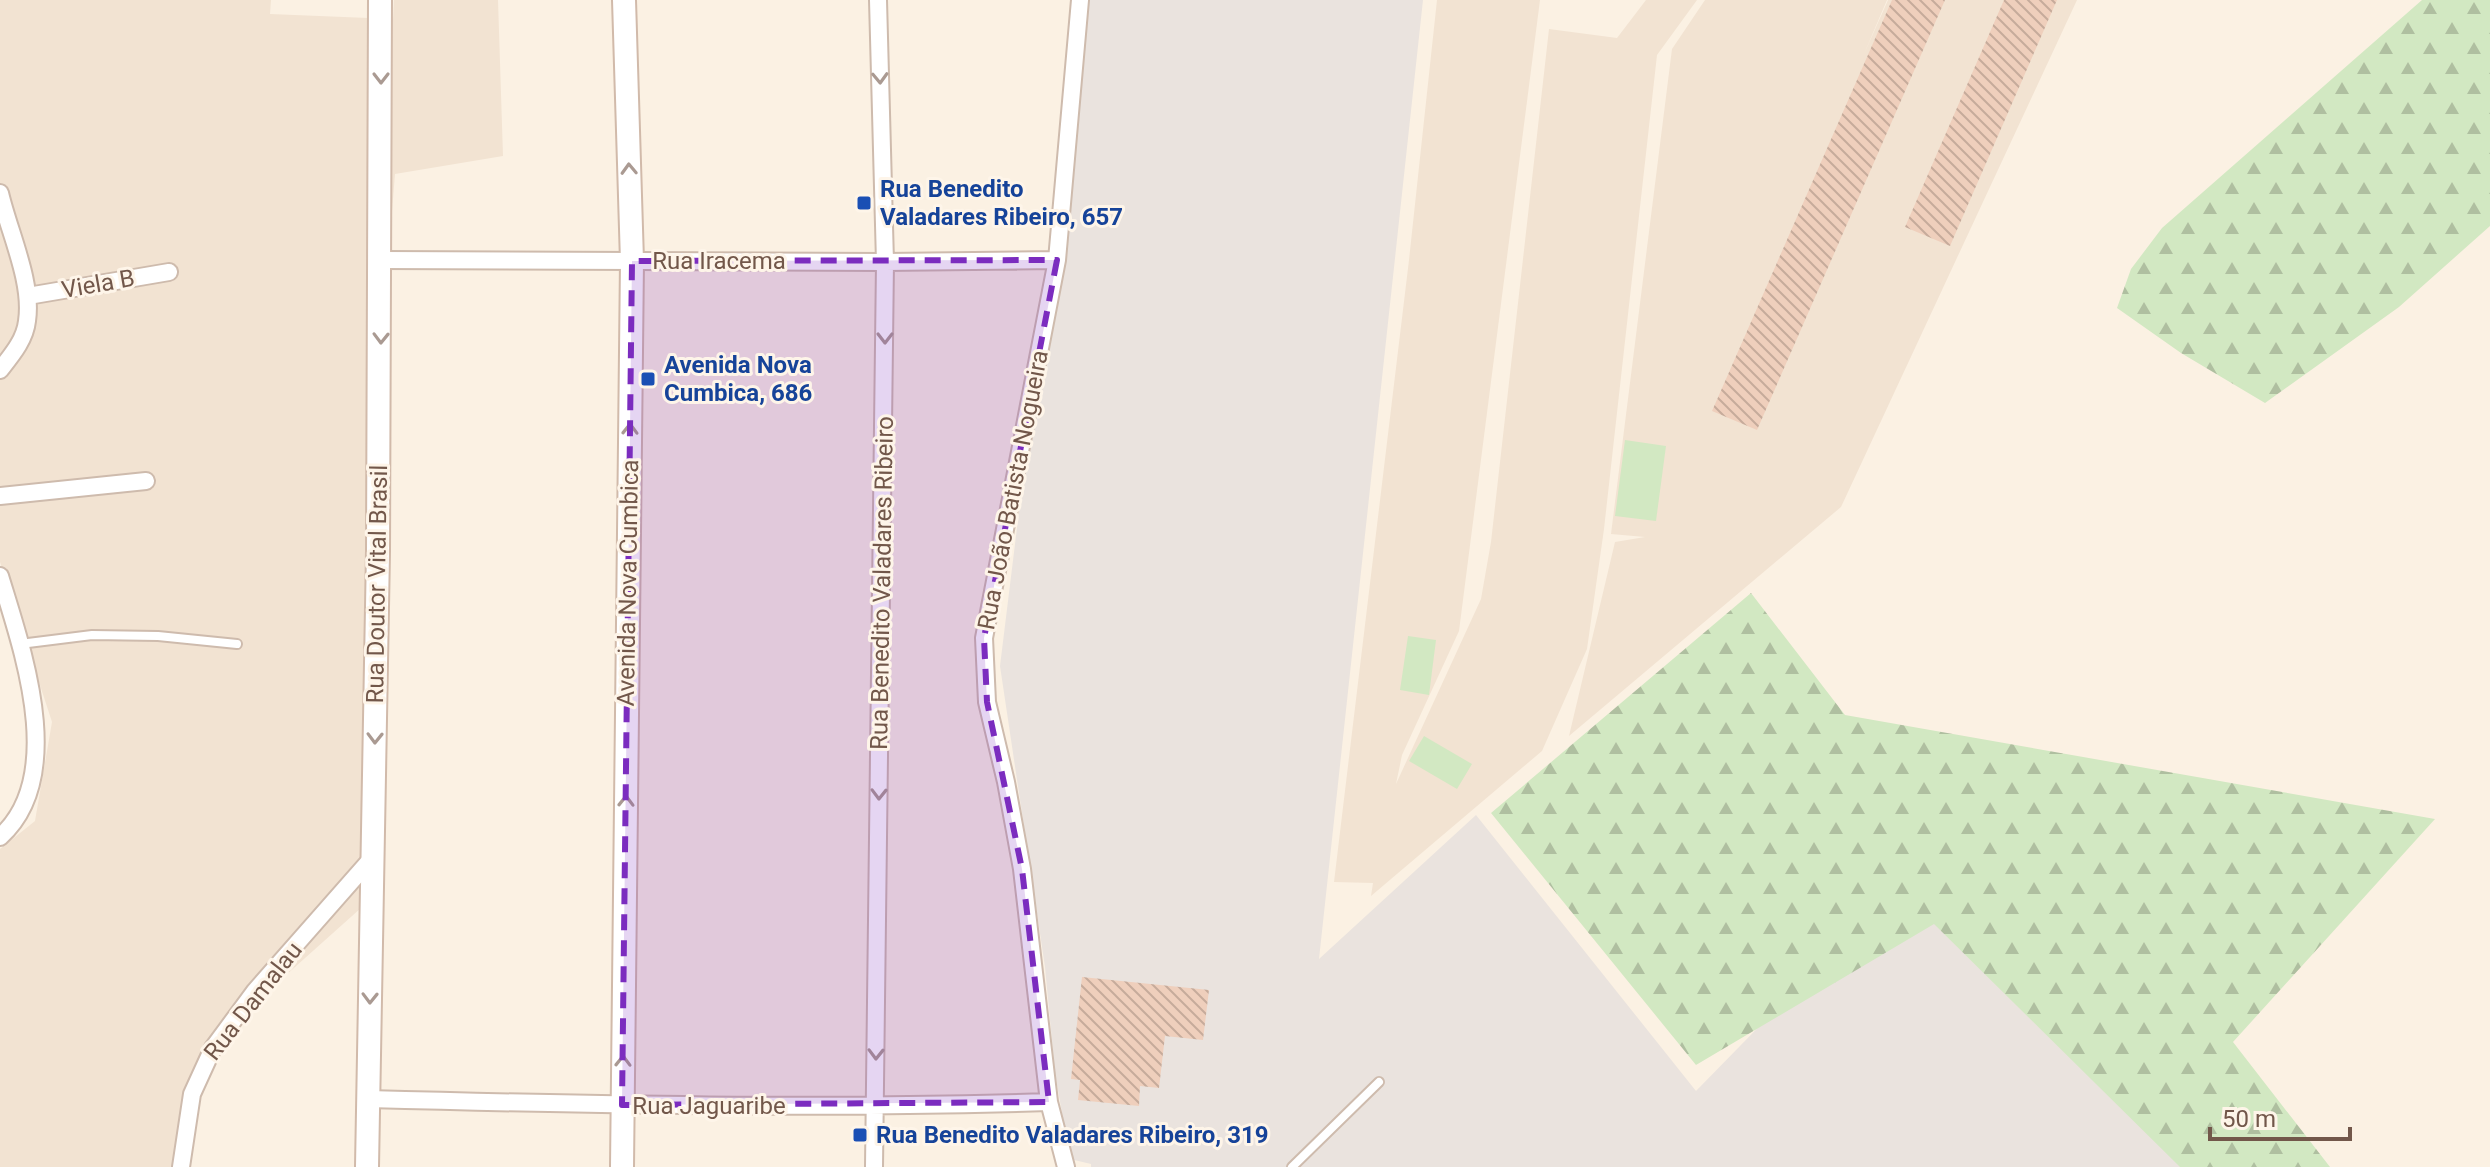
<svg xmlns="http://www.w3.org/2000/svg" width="2490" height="1167" font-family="Roboto,sans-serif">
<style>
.residential{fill:#f2e3d2}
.industrial{fill:#eae3de}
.green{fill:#d2e8c2}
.forest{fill:url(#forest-firs)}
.building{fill:url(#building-back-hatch)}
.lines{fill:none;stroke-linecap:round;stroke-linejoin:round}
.lane-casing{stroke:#cebbad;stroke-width:12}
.street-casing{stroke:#cebbad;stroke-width:20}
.secondary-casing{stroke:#d1baaa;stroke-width:26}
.lane{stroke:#fff;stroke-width:8}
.street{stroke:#fff;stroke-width:16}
.secondary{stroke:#fff;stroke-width:22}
.oneway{stroke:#aa9a92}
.marked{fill:#7b2cbf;fill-opacity:0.2;stroke:#7b2cbf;stroke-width:6;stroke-dasharray:16 10;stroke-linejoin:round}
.transit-dot{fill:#1a4fb4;stroke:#fef5e9;stroke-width:3}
.labels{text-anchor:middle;stroke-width:6;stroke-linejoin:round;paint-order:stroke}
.transit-label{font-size:24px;font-weight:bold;fill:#164399;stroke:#fef5e9;text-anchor:start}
.street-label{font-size:24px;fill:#72574a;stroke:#fef5e9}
</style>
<defs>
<pattern id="forest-firs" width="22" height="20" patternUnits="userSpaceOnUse" patternTransform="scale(2)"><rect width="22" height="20" fill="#d2e8c2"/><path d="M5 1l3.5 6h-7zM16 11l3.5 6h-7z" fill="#afbfa0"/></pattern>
<pattern id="building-back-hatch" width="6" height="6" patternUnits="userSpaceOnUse" patternTransform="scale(2)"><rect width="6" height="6" fill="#efcfbc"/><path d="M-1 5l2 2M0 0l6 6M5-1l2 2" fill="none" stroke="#c6ab9b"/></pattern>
</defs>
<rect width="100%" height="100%" fill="#fbf1e3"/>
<path class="residential" d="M0 0H271L270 14 393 19 394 0H498L503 156 395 174 372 459 371 899 257 1001 202 1080 184 1167H0V849L35 821 52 722 0 562Z
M1437 0H1540L1459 631 1402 755 1396 784 1481 599 1491 542 1549 29 1617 38 1646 0H1697L1657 55 1604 529 1587 649 1542 751 1371 896 1373 883 1334 882 1409 260Z
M1705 0H1887L1864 54 1888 0H2077L1841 507 1569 736 1615 542 1645 537 1611 534 1672 49Z"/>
<path class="industrial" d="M1082 0H1423L1319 959 1476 815 1696 1091 1916 866 2267 1167H1091V1164L1070 1159 1055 1073 1045 967 1000 666Z"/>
<path class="green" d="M1625 440 1666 446 1656 521 1615 516Z
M1408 636 1436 640 1429 695 1400 690Z
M1424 736 1472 764 1457 789 1409 761Z"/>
<path class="forest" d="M2422 0H2490V226L2399 307 2265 403 2181 353 2117 308 2131 269 2162 228Z
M1751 593 1845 715 2435 819 2233 1042 2330 1167H2180L1934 924 1696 1065 1491 813Z"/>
<path class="building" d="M1892 0H1945L1757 430 1712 411Z
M2004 0H2057L1950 246 1905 227Z
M1082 977 1209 990 1203 1040 1165 1036 1159 1088 1140 1086 1139 1106 1078 1100 1080 1080 1071 1079Z"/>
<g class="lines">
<g class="lane-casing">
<path id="lane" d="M20 644 92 635 158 636 237 644
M1292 1167 1379 1082"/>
</g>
<g class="street-casing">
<path id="street" d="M0 193C9 232 33 282 27 321 25 340 11 356 0 370
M381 260 885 262 1057 260
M28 296 169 272
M0 496 146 481
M0 576C22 649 68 776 0 837
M368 1099C595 1105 822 1109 1049 1102
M181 1167 192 1094 213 1048 255 991 372 858
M874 1167 885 262 878 0
M1066 1167 1049 1102 1022 869 1006 782 987 702 984 638 1057 260 1080 0"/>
</g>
<g class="secondary-casing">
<path id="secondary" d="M367 1167 378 551 380 0
M622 1167 632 261 624 0"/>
</g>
<use href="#lane" class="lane"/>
<use href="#street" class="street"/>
<use href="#secondary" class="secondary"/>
</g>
<defs><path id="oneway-chevron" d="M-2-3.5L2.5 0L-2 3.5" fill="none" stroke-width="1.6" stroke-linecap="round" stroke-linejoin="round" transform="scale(2)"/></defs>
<g class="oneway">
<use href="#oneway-chevron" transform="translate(381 78) rotate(90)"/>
<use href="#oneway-chevron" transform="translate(880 78) rotate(88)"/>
<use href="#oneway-chevron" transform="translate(629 169) rotate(-92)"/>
<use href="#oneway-chevron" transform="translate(381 338) rotate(91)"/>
<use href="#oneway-chevron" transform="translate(885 338) rotate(90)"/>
<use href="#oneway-chevron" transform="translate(630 429) rotate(-89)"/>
<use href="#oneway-chevron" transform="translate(375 738) rotate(91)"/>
<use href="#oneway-chevron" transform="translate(879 794) rotate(91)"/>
<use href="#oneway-chevron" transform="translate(626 801) rotate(-89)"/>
<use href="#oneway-chevron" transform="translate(370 998) rotate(91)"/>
<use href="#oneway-chevron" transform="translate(876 1054) rotate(91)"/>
<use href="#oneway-chevron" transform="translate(623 1061) rotate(-89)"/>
</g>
<path class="marked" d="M1057 260 984 638 987 702 1022 869 1049 1102 622 1105 632 261Z"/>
<g class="transit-dot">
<rect x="856" y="195" width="16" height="16" rx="4"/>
<rect x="640" y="371" width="16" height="16" rx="4"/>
<rect x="852" y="1127" width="16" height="16" rx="4"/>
</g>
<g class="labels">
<g class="transit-label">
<text x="880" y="197">Rua Benedito<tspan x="880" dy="28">Valadares Ribeiro, 657</tspan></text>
<text x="664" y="373">Avenida Nova<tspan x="664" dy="28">Cumbica, 686</tspan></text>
<text x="876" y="1143">Rua Benedito Valadares Ribeiro, 319</text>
</g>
<g class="street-label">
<text x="719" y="269">Rua Iracema</text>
<text transform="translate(98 284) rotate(-10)" y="8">Viela B</text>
<text transform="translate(1013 490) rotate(-79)" y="8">Rua João Batista Nogueira</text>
<text transform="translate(628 583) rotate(-89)" y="8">Avenida Nova Cumbica</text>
<text transform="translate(882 583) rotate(-89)" y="8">Rua Benedito Valadares Ribeiro</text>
<text transform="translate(377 584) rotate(-89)" y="8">Rua Doutor Vital Brasil</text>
<text transform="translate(253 1001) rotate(-52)" y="8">Rua Damalau</text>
<text x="709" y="1114">Rua Jaguaribe</text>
</g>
</g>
<path d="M2210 1127v12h140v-12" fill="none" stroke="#72574a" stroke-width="4"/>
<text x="2222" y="1127" font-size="24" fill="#72574a" stroke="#fef5e9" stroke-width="6" paint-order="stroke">50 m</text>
</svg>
